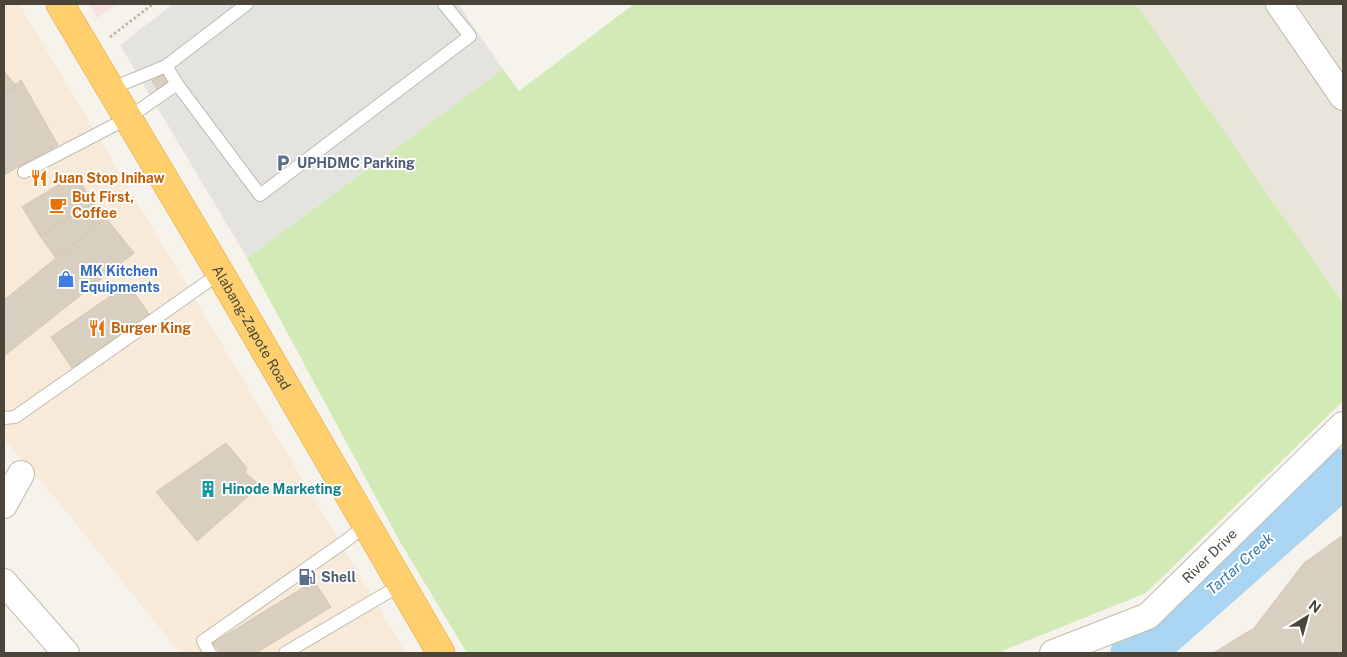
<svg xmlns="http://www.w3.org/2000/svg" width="1347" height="657" font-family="'Public Sans',sans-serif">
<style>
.residential{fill:#eae5da}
.commercial{fill:#f7ead8}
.medical{fill:#f6e3e0}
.green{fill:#d2eab5}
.parking{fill:#e5e3e0}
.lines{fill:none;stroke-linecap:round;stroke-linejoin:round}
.river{stroke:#a9d4f2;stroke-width:45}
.building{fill:#d8cfc1;stroke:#d3c7b4}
.lane-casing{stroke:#c2bbae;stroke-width:14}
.street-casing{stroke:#c2bbae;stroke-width:28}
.highway-casing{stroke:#e0a43c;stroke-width:29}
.path{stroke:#c4b79f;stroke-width:3;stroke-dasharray:2.5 2.5;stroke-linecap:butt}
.lane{stroke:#fff;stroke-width:12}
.street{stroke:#fff;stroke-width:26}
.highway{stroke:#ffcf6e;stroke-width:28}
.labels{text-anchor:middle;stroke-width:4;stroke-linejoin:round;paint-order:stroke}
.service-label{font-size:14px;font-weight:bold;fill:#4e5e75;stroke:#fff;text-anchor:start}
.food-label{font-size:14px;font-weight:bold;fill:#c56008;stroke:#fff;text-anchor:start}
.shop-label{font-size:14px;font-weight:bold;fill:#366cbe;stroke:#fff;text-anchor:start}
.street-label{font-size:14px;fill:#4b4439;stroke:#fff}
.culture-label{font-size:14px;font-weight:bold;fill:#0d838f;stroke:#fff;text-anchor:start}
.water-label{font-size:15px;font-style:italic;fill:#2e7ab2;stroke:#fff}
</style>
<rect width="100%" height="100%" fill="#f6f3ec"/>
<path class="residential" d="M1136 4H1343V303Z"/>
<path class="commercial" d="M4 4H19L406 653H180L52 494 4 439Z"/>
<path class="medical" d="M89 4H117L97 18Z"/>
<path class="green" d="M634 4H1136L1343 303V401L1146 593 1009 648 1000 653H467L400 542 247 258 503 69 519 91Z"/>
<path class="parking" d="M173 4H458L503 69 247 258 120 45Z"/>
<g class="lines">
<path class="river" d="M1133 653 1163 634 1328 488 1343 471"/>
</g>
<path class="building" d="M4 71 16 86 4 95Z
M163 74 168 82 157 89 152 81Z
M21 80 58 145 4 175V95Z
M76 174 93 203 40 236 22 207Z
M93 203 106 218 56 258 40 236Z
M106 218 134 253 4 356V300Z
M128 284 149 314 72 368 51 337Z
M226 443 247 468 245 472 260 486 197 541 156 492Z
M1343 535V653H1210L1215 652 1254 628 1304 563Z
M314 581 331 607 256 653H220L213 643Z"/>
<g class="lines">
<g class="lane-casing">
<path id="lane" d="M166 66 177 84 260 195 470 36 444 4
M110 89 166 66 247 4
M24 172 128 118 177 84
M4 418 15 417 220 273
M210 653 203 641 347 540 367 524
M285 653 402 584"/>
</g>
<g class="street-casing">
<g id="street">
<path d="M1279 4 1343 97"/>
<path d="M4 505 21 474"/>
<path d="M4 582 66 653"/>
<path id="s1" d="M1053 653 1148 616 1343 425"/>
</g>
</g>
<g class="highway-casing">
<g id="highway">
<path id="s2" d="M60 4 220 273 441 653"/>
</g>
</g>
<path class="path" d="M110 37 153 4"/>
<use href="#lane" class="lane"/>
<use href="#street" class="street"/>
<use href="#highway" class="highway"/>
</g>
<defs>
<g id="parking-bare" transform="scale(1.35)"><path d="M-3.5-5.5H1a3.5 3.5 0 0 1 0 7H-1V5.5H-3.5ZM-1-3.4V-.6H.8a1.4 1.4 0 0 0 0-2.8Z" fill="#5c6f8a" stroke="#fff" stroke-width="2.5" paint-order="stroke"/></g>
<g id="restaurant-bare" transform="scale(1.35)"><path d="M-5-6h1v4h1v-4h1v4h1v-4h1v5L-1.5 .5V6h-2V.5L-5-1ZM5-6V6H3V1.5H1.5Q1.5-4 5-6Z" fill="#e8710a" stroke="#fff" stroke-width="2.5" paint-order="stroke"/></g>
<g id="cafe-bare" transform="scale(1.35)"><path d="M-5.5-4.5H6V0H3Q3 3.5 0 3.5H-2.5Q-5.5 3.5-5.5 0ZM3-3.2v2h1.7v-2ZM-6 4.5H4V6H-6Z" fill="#e8710a" stroke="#fff" stroke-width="2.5" paint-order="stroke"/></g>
<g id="shop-bare" transform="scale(1.35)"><path d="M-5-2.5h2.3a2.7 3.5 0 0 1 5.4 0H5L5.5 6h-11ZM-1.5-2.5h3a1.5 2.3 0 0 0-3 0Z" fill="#3f7fe0" stroke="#fff" stroke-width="2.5" paint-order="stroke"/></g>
<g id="building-bare" transform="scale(1.35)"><path d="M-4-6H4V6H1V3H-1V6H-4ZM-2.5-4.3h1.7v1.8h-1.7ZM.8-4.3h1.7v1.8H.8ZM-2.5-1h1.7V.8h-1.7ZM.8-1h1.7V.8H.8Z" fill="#0f9aa8" stroke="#fff" stroke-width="2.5" paint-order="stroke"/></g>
<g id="fuel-bare" transform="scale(1.35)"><path d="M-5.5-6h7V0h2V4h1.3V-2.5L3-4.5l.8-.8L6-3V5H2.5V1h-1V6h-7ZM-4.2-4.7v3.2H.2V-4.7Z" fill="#5c6f8a" stroke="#fff" stroke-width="2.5" paint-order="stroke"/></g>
</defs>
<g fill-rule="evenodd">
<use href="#parking-bare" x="283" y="163"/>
<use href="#restaurant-bare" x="39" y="178"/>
<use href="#cafe-bare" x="58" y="205"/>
<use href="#shop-bare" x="66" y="279"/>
<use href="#restaurant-bare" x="97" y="328"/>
<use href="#building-bare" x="208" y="489"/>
<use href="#fuel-bare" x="307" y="577"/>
</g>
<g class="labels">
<g class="service-label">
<text x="297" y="168">UPHDMC Parking</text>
<text x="321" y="582">Shell</text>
</g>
<g class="food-label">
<text x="53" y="183">Juan Stop Inihaw</text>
<text x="72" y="202">But First,<tspan x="72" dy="16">Coffee</tspan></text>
<text x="111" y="333">Burger King</text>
</g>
<g class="shop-label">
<text x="80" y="276">MK Kitchen<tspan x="80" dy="16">Equipments</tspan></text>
</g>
<g class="street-label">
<text dy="5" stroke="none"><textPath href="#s2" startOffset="376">Alabang-Zapote Road</textPath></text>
<text dy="5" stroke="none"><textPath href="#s1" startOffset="188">River Drive</textPath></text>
</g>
<g class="culture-label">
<text x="222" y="494">Hinode Marketing</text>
</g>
<g class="water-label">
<text transform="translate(1240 564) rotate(-42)" y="5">Tartar Creek</text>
</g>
</g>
<rect width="1347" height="657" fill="none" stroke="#4b4439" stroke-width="10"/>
<g transform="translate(1307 617) rotate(37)" stroke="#ffffff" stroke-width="4" paint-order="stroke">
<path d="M0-4L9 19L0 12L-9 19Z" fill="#4b4439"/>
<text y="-8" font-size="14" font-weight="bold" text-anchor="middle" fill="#4b4439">N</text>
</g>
</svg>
